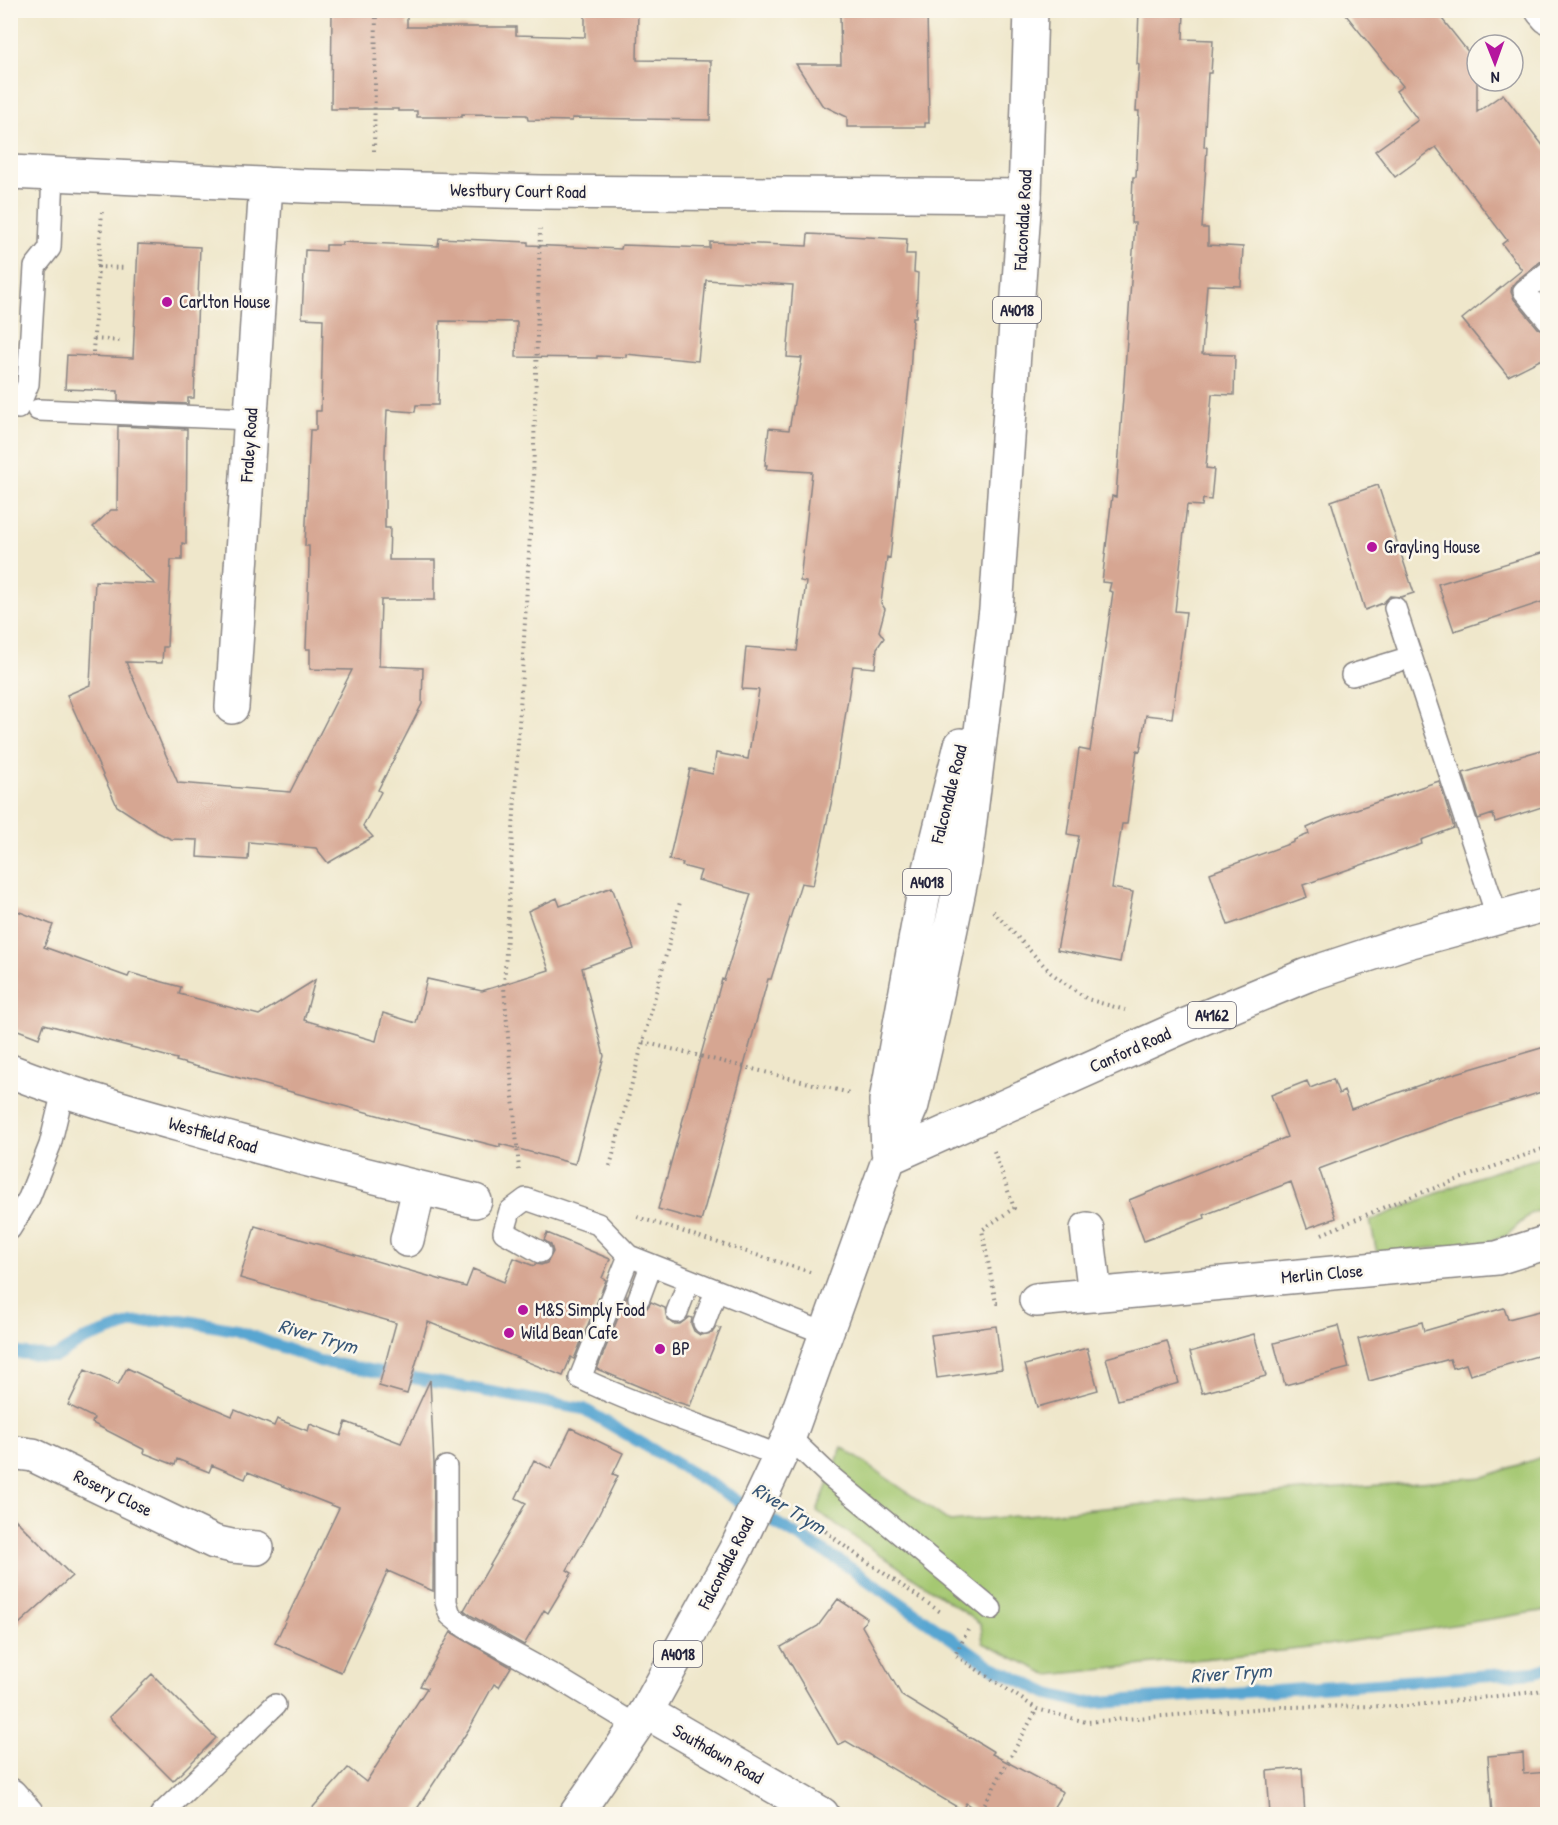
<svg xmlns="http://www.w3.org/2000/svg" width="1558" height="1825" font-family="'Patrick Hand',sans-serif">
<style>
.green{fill:#a5c872;stroke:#647556;stroke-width:1.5}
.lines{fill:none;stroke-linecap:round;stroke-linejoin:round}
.stream{stroke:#58a6d1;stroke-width:12}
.building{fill:#d6a692}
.service-casing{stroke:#888483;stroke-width:24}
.minor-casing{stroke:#888483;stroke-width:36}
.tertiary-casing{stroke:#888483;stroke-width:36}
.secondary-casing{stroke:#888483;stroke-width:36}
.primary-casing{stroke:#888483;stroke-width:36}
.path{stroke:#888483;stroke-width:4;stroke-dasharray:1.5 4.5;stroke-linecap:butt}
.service{stroke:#fff;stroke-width:21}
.minor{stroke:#fff;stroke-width:33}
.tertiary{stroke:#fff;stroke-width:33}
.secondary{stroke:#fff;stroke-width:33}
.primary{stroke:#fff;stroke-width:33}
.poi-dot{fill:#b5179e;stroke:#fbf7ec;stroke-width:2}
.labels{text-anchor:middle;stroke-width:5;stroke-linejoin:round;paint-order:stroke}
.shield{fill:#fbf7ec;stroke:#636270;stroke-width:1.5}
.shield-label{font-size:16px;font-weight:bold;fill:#22223b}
.street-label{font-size:18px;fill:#22223b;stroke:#fbf7ec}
.poi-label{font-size:18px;fill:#22223b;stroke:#fbf7ec;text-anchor:start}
.water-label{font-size:20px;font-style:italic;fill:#385777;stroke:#fbf7ec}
</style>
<rect width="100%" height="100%" fill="#fbf7ec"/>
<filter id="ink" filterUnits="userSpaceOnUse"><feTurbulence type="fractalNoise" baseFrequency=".0167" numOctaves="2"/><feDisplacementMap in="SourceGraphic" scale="12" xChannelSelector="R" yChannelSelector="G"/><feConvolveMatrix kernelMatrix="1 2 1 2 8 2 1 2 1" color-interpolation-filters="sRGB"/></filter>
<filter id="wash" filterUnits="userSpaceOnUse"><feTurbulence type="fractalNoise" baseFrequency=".008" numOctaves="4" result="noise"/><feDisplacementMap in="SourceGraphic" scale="24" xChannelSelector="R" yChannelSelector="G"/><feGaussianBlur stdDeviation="1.35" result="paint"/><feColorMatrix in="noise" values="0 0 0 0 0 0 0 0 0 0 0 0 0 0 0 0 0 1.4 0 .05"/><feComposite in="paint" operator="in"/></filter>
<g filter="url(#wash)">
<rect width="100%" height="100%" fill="#efe7cb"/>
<path class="green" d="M1545 1156 1548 1164 1547 1206 1530 1214 1506 1236 1487 1243 1377 1253 1370 1221 1474 1178Z
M842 1447 950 1522 1224 1497 1484 1477 1547 1455V1610L1309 1648 1049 1675 983 1643 981 1624 817 1511Z"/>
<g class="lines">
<path class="stream" d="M10 1348 18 1353 55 1357 83 1340 132 1323 181 1320 236 1330 319 1361 584 1409 840 1561 991 1666 1049 1694 1085 1703 1535 1672 1548 1668"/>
</g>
<g id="blocks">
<path class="building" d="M332 10H407V27H516V35L585 37V10H638L637 60 711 61 710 120 572 118V121L528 120 527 115 462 114V117H417V111H398V109H331Z
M849 10H927L929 123H925V127H847V117L822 105 796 64H841L840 14H849Z
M1139 10H1184L1183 39 1213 40 1211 73H1208L1204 147H1207L1202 228H1208V245L1243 247 1241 286 1207 285 1202 354 1235 355 1234 395 1212 394 1206 468 1214 469 1211 500 1203 499 1202 506 1187 505 1175 611 1186 612 1172 718 1146 715 1140 751 1137 750 1127 824H1122L1112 888 1133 892 1120 962 1057 950 1079 836 1067 834 1079 749 1090 751 1113 592 1109 591 1111 583 1102 582 1112 496 1116 497 1126 354 1135 223H1131L1133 177H1136L1139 111H1136L1139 65 1137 64Z
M1342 10H1435L1477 63V112L1503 94 1548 152V259L1540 262 1516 281 1512 286 1511 292 1514 299 1538 328 1548 332V356L1508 376 1462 319 1522 270 1502 244 1507 240 1436 147 1395 177 1375 151 1418 120 1396 91 1403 86Z
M808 234 907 239 906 254H915L914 272 918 273 916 317H913L910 377 890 558 887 557 881 603 885 609 879 631 884 638 877 648 875 668 853 666 833 795 813 885 801 883 771 979H768L701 1221 658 1209 722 979 724 980 751 894 698 880 701 871 682 866 683 863 669 860 690 769 713 774 716 753 748 759 759 690 742 689 746 647 797 651 806 582 800 581 812 472 766 469 767 465H765L769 428 789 430 802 358 787 357 793 285 706 280 698 361 626 354V357L597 356V358L516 357 517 322 440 321 438 405H416L415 412 387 410 385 453V528H390L389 560H435V600H381L379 666 423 668 422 704 378 790 381 792 363 826 373 837 328 863 316 848 249 842 248 860 197 857 198 840 171 839 157 832 117 806 67 695 90 685 95 581 155 584 93 527 111 510H117L118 426 187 429 186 544 182 543V560H171L167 647H163L162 663 126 662 178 783 290 792 352 670 310 669V649H306L309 564V546H305L310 430H316V411H321L323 319 302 318 305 250 326 251V245H342V242L438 246 439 238 528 242V245L621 249 622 245 710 248V242L807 246Z
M138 244 200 247 194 398H188V404L118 401V391L65 389 67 355 133 358Z
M1378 485 1414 593 1401 597 1390 596 1383 603 1365 610 1331 501Z
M1548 551V600L1454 631 1438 584Z
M1548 748V805L1495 822 1493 814 1478 819 1463 773Z
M1439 781 1454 828 1421 840 1422 844 1303 885 1307 897 1228 925 1210 873 1294 842V840L1309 834 1307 828 1327 819Z
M612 887 634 949 582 968 604 1056 575 1164 500 1144V1147L429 1129 176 1061 177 1059 44 1024 39 1038 10 1027V908L53 925 44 947 128 977 130 973 181 987 179 994 259 1015 315 980 304 1020 376 1041 383 1013 416 1023 427 979 482 991 549 970 528 911 557 898 560 906Z
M1548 1046V1090L1439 1124 1319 1169 1336 1218 1307 1228 1291 1182 1204 1215 1205 1218 1144 1241 1129 1200 1287 1137 1271 1095 1307 1081 1310 1088 1333 1079 1339 1094 1344 1091 1351 1109 1443 1077Z
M255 1226 466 1287 473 1269 504 1282 514 1258 534 1266 535 1264 541 1265 547 1263 553 1252 551 1245 544 1240 547 1233 610 1259 602 1278 606 1280 574 1359 571 1357 563 1376 428 1322 407 1394 379 1386 396 1323 240 1278Z
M627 1296 629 1306 635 1310 647 1308 651 1302 665 1308 667 1319 673 1324H680L689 1317 692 1318 691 1324 694 1331 700 1335 712 1333 716 1327 721 1328 690 1406 674 1401 597 1369Z
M1504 1308 1508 1319 1548 1309V1353L1470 1375 1466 1364 1453 1368 1450 1359 1369 1381 1358 1339 1422 1322 1424 1331Z
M996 1326 1002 1369 937 1378 931 1335Z
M1338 1326 1349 1368 1285 1385 1274 1343Z
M1254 1334 1266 1376 1202 1393 1190 1352Z
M1167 1341 1179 1383 1118 1400 1106 1358Z
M1087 1348 1098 1390 1037 1407 1025 1365Z
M127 1368 192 1399 232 1416 235 1410 274 1426 277 1419 308 1431 310 1424 341 1436 346 1422 401 1443 430 1380 434 1464 433 1591 388 1571 341 1672 275 1643 339 1508 248 1472 245 1479 212 1465 209 1472 177 1459 175 1465 144 1453 145 1450 92 1423 94 1418 68 1405 85 1370 118 1385Z
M571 1428 623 1453 613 1474 618 1476 598 1516 567 1570 572 1573 548 1613 544 1610 524 1645 472 1616 464 1610 526 1503 516 1498 534 1460 551 1469Z
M10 1514 72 1576 10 1632Z
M838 1599 867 1618 862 1626 902 1696 994 1752 992 1754 1063 1792 1049 1815H983L966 1803 962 1810 846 1741 838 1745 781 1647 818 1626Z
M451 1632 511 1667 499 1687 494 1684 469 1729 413 1815H306L348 1768 366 1782 427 1688 420 1686Z
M152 1674 216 1738 173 1781 109 1717Z
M1523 1753 1524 1774 1548 1772V1815H1492L1488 1756Z
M1302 1768 1305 1815H1270L1267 1771Z"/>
</g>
</g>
<g filter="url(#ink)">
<use href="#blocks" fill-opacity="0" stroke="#888483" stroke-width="1.5"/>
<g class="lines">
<g class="service-casing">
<path id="service" d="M1548 272 1524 291 1548 320
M10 405 18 408 28 384 35 267 50 248 53 173
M38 410 250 419
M1395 608 1498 919
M1352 675 1411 657
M10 1229 29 1198 50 1145 63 1091
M540 1252 504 1232 510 1211 526 1199 598 1224 629 1256
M639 1298 651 1266
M677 1312 689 1281
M704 1323 716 1291
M789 1437 830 1476 991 1609
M779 1456C714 1429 644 1409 580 1378L629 1256 827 1334
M446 1467V1602L450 1615 465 1627 556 1677 637 1726
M161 1814 275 1705"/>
</g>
<g class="minor-casing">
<path id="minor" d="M10 172 305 186 541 192 1025 196
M232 707 266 184
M10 1071C66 1093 122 1109 180 1125 278 1153 376 1178 475 1201
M1087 1229 1095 1295
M407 1240 419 1188
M1036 1300 1497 1258 1548 1242
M10 1455 17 1453 33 1455 214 1542 232 1546 257 1548
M646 1712 822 1814"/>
</g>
<g class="tertiary-casing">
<path id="tertiary" d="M1542 10 1548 17"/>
</g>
<g class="secondary-casing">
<path id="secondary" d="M10 1795 27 1814"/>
</g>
<g class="primary-casing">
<path id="primary" d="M888 1151 886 1101 923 897 961 745
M889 1158 1184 1026 1307 975 1404 943 1548 904
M576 1814 646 1712 737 1547 789 1437 889 1158 912 1105 933 1014 965 861 996 609 1025 196 1031 10"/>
</g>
<path class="path" d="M374 151 376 10
M98 267 102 212
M94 339 122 341
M93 352 98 267 126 268
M993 911 1051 973 1087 999 1125 1010
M643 1042 850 1093
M994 1151 1014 1208 982 1230 996 1303H998
M610 1166 680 902
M519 1170 504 987 533 482 540 229
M637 1217 810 1272
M1322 1234 1396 1202 1548 1147
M797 1509 847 1548 942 1613
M968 1630 955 1655 1037 1709 1086 1722 1280 1707 1407 1706 1534 1692 1548 1688
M979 1814 1037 1709"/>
<use href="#service" class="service"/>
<use href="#minor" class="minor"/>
<use href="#tertiary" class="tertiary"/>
<use href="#secondary" class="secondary"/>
<use href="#primary" class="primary"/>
</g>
</g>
<g class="poi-dot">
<circle cx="167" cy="302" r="6"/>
<circle cx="1372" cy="547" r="6"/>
<circle cx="523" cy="1310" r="6"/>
<circle cx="509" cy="1333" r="6"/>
<circle cx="660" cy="1349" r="6"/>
</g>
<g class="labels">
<g class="shield">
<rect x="993" y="297" width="48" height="26" rx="4.5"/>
<rect x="903" y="869" width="48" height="26" rx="4.5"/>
<rect x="1188" y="1002" width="48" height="26" rx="4.5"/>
<rect x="654" y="1641" width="48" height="26" rx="4.5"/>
</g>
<g class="shield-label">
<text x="1017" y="316">A4018</text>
<text x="927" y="888">A4018</text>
<text x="1212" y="1021">A4162</text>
<text x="678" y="1660">A4018</text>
</g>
<g class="street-label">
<text transform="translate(518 191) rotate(1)" y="6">Westbury Court Road</text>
<text transform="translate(1023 220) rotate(-87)" y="6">Falcondale Road</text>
<text transform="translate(249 445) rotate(-86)" y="6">Fraley Road</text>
<text transform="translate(949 794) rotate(-76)" y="6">Falcondale Road</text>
<text transform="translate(1130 1050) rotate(-24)" y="6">Canford Road</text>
<text transform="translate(213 1135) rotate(16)" y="6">Westfield Road</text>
<text transform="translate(1322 1274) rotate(-5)" y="6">Merlin Close</text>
<text transform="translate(113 1493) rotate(26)" y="6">Rosery Close</text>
<text transform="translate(726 1563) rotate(-63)" y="6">Falcondale Road</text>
<text transform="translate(718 1754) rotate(30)" y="6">Southdown Road</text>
</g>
<g class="poi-label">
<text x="179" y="308">Carlton House</text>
<text x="1384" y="553">Grayling House</text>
<text x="535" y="1316">M&amp;S Simply Food</text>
<text x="521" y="1339">Wild Bean Cafe</text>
<text x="672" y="1355">BP</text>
</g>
<g class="water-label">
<text transform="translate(318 1336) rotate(16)" y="7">River Trym</text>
<text transform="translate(789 1508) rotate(31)" y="7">River Trym</text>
<text transform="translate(1231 1673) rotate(-4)" y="7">River Trym</text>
</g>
</g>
<rect width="1558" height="1825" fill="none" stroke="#fbf7ec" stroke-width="36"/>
<g transform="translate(1495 63) rotate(179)"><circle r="28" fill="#fbf7ec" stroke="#a4a2a5" stroke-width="1.5"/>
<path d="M0-4.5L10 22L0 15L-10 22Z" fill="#b5179e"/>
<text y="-9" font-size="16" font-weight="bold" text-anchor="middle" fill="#22223b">N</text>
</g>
</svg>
